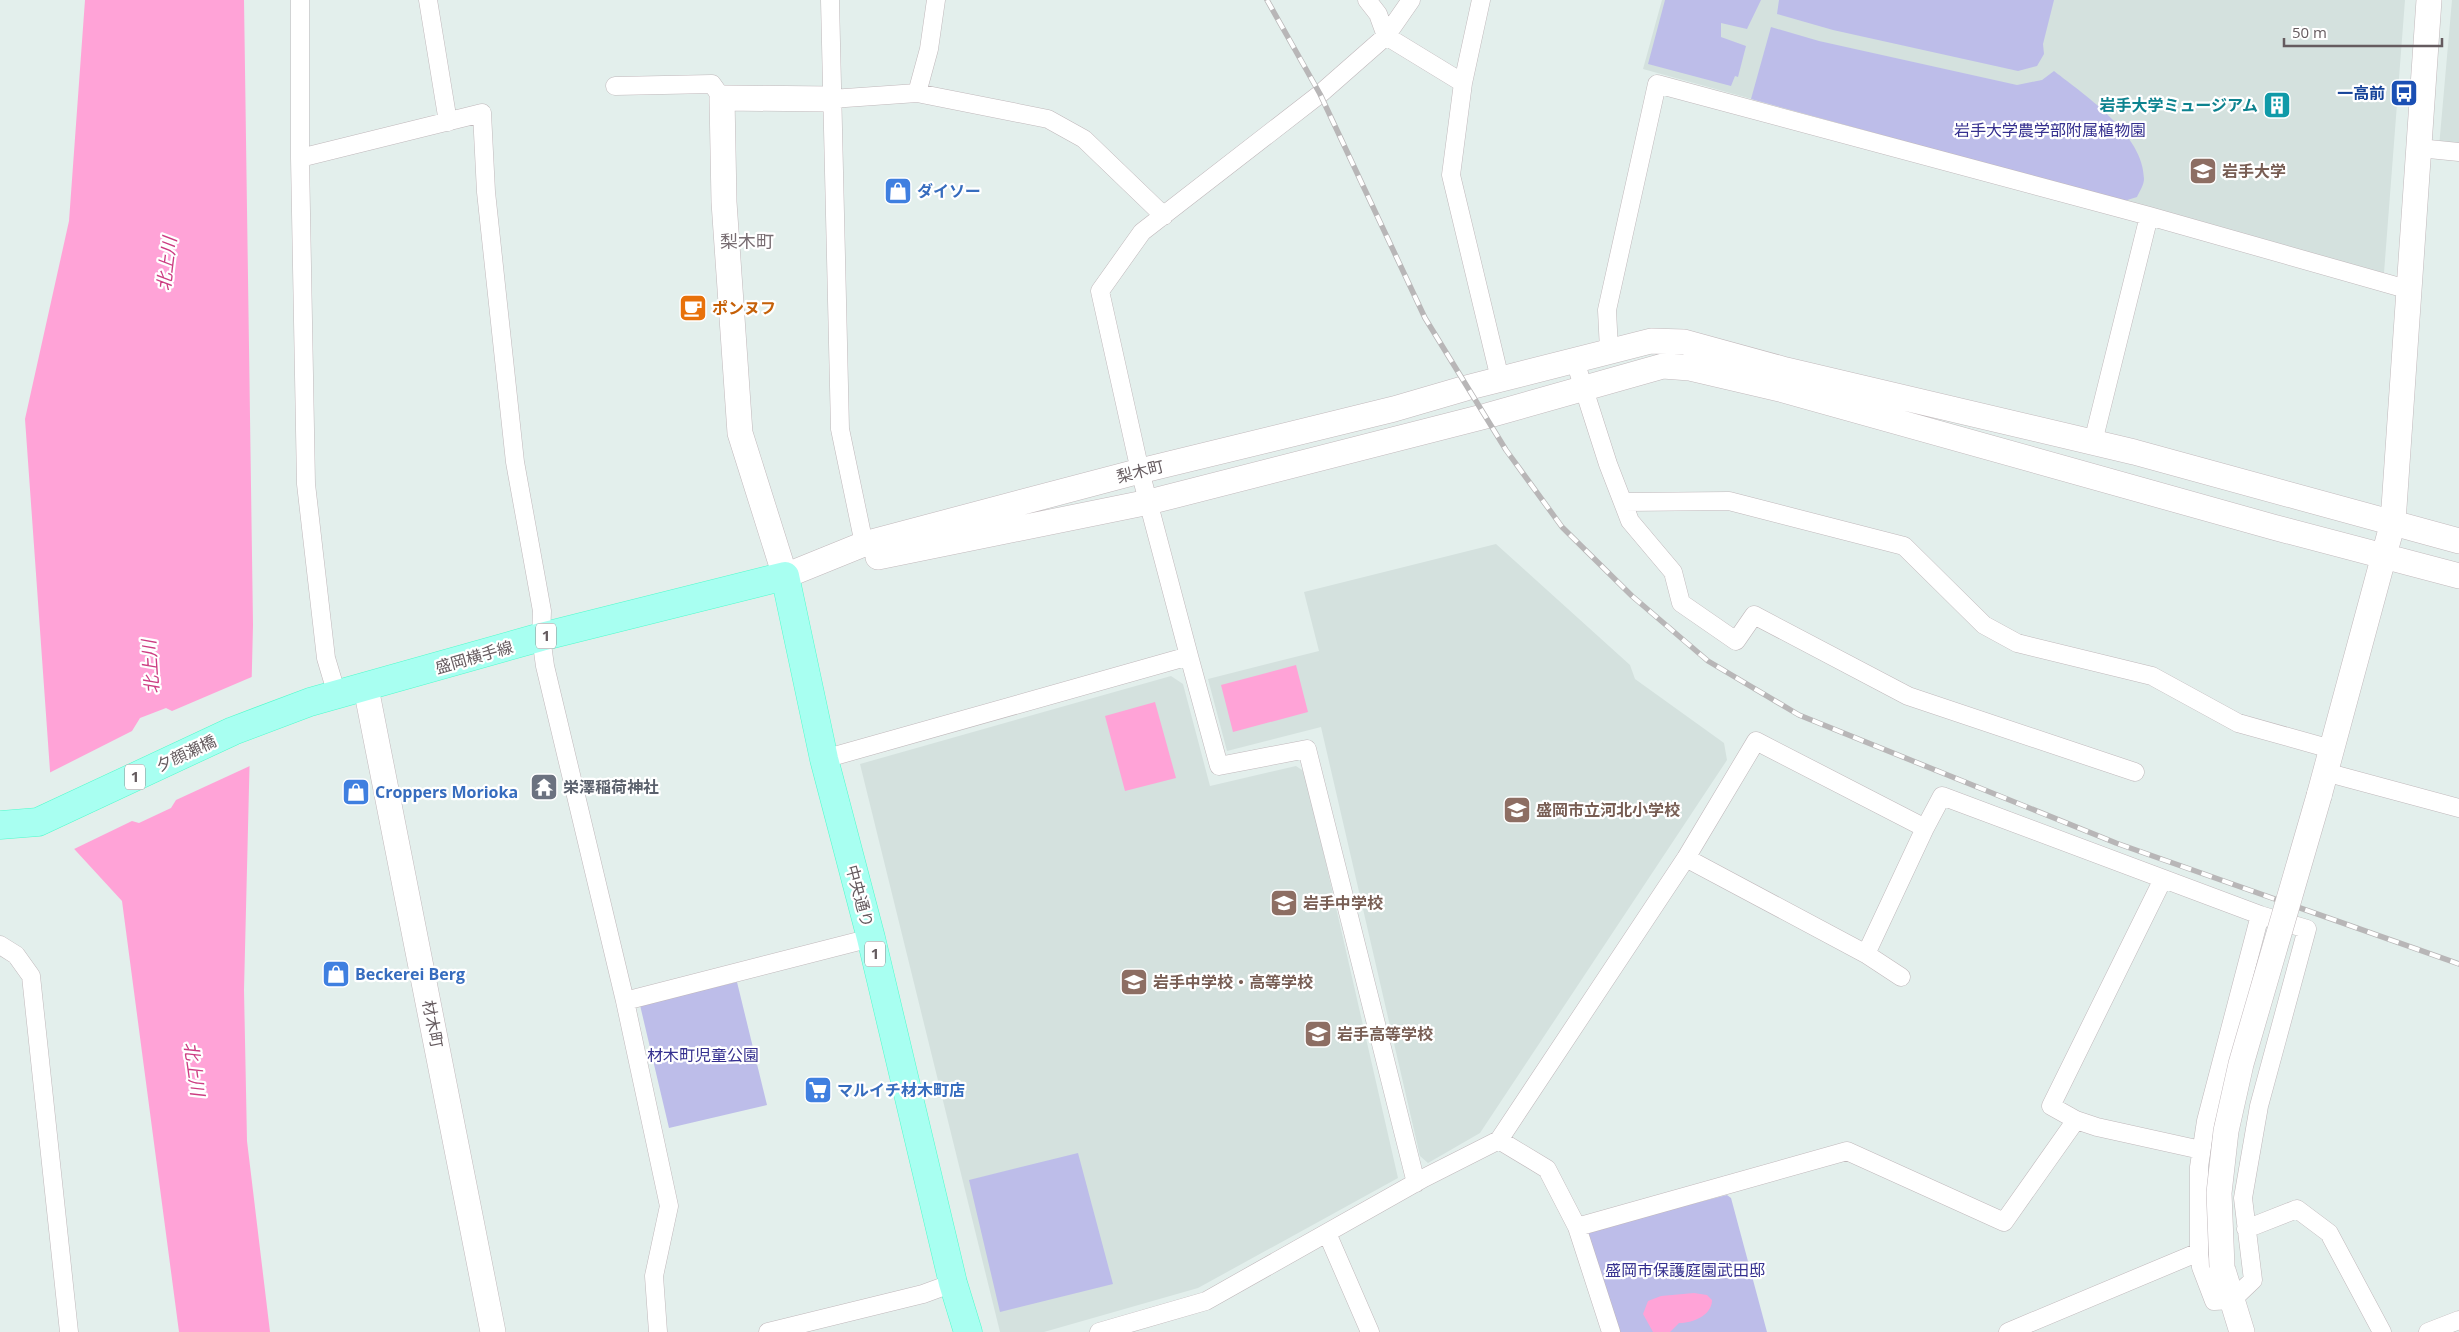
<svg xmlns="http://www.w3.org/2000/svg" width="2459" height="1332" font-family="'Open Sans','Noto Sans JP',sans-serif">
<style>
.education{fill:#d4e1de}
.green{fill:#bdbde9}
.water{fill:#ffa3d7}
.pier{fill:#e3efec}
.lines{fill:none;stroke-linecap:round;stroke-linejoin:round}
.street-casing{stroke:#c0b8bb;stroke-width:19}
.secondary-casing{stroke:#c2b9bc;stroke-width:26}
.primary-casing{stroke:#4efccc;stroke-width:29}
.street{stroke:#fff;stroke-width:18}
.secondary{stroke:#fff;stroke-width:25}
.primary{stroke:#a8fff1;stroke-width:28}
.rail-casing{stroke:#b8b6b7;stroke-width:5.5}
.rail{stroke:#fff;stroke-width:4;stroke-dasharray:11;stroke-linecap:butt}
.secondary-bridge-casing{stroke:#c2b9bc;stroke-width:26;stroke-linecap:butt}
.secondary-bridge{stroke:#fff;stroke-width:25}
.labels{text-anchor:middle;stroke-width:4.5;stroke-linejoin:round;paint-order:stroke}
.shield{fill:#fff;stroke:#938c8f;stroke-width:1}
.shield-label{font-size:15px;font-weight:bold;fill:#655b5f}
.transit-label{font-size:16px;font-weight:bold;fill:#164399;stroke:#fff;text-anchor:end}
.culture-label{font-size:16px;font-weight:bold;fill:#0d838f;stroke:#fff;text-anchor:end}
.park-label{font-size:16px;fill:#35308f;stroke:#fff}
.education-label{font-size:16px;font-weight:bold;fill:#785e54;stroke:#fff;text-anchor:start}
.shop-label{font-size:16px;font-weight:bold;fill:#366cbe;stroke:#fff;text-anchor:start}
.food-label{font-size:16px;font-weight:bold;fill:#c56008;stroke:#fff;text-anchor:start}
.street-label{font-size:16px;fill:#655b5f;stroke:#fff}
.worship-label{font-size:16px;font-weight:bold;fill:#5b616d;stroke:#fff;text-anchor:start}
.neighbourhood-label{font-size:18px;fill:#776c71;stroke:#fff}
.water-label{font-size:18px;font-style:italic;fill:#cc3c82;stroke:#fff}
</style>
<rect width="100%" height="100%" fill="#e3efec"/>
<path class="education" d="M1662 0H2405L2384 273 1643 69Z
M2452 0H2459V149L2439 147Z
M1496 544 1630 665 1635 679 1724 743 1727 760 1480 1133 1428 1163 1420 1156 1321 727 1227 751 1208 679 1319 651 1304 592Z
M1171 676 1183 684 1210 786 1296 766 1305 772 1398 1178 1198 1288 1044 1332H1000L860 764Z"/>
<path class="green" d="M1665 0H1761L1747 29 1721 23V37L1746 46 1738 77 1735 76 1731 86 1648 64Z
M1779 0H2054L2043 44 2044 54 2037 66 2018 71 1833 30 1777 14Z
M1771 27 1819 41 2017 85 2042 80 2054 71C2086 96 2144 135 2144 179 2144 185 2139 192 2137 197L2124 201 1751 99Z
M737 982 767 1105 669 1128 640 1005Z
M1078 1153 1113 1284 1000 1312 969 1180Z
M1727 1195 1731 1198 1767 1332H1620L1588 1235 1591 1230Z"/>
<path class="water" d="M85 0H244L253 625 244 990 247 1141 270 1332H179L122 901 54 827 25 419 69 221Z
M1296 665 1308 712 1233 732 1221 685Z
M1155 702 1176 778 1125 791 1105 716Z
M1694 1293 1707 1295 1712 1300C1712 1316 1692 1323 1679 1323L1670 1332H1653L1643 1314 1648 1301 1661 1296Z"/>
<path class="pier" d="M254 676 252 765 176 800 171 808 139 823 132 821 72 850 52 828 47 774 132 731 140 718 166 708 172 711Z"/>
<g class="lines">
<g class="street-casing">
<path id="street" d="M300 0V158L306 484 326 658 337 695
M428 0 448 122
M830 0 840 429 864 544
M1367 0 1378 14 1386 36 1463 83
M1481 0 1463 83 1451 175 1500 379
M615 86 712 84 722 98
M917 93 1048 119 1084 139 1164 216
M831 99 917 93 929 49 936 0
M2419 148 2459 152
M300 158 482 113 486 192 515 462 542 611 541 637 545 666 625 1001 669 1206 654 1276 658 1332
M1609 350 1607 310 1657 84 2149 216 2410 290
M1575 361 1608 464 1630 521 1673 572 1681 603 1736 641 1754 615 1908 696 2135 772
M2093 442 2149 216
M1624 502 1729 501 1904 546 1984 625 2017 643 2152 676 2238 723 2331 749
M1189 656 1219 766 1307 749 1416 1183
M824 759 1189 656 1140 471 1100 291 1142 232 1320 94 1386 36 1411 0
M2325 772 2459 808
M1686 858 1866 954 1901 977
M0 945 16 955 31 976 69 1332
M1866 954 1925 828
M625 1001 871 938
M2076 1120 2051 1106 2163 879
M1499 1140 1547 1169 1577 1227 1611 1332
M1577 1227 1847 1151 2004 1222 2076 1120 2097 1127 2201 1150
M2246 1229 2297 1209 2329 1233 2382 1332
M1327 1233 1370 1332
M768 1332 923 1294 953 1283
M1099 1332 1206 1301 1424 1178 1499 1140 1686 858 1756 741 1925 828 1942 796 2260 915
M2008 1332 2199 1252 2201 1267 2214 1301 2232 1300 2253 1280 2243 1198 2259 1106 2307 929 2260 915 2206 1121 2199 1167V1252
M2428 1332 2459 1320"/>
</g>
<g class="secondary-casing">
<path id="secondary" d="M878 557 1149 502 1486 416 1663 366 1690 368 1780 389 2273 527 2459 576
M785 576 864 544 1140 471 1394 409 1466 388 1651 341 1684 342 1786 370 2134 452 2459 541
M785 576 740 433 724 202 722 98 831 99
M366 688 493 1332
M2319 796 2393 522 2429 0
M2222 1267 2242 1332"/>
</g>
<g class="primary-casing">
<path id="primary" d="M0 825 38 822 233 731 310 702 541 637 785 576 824 759 871 938 953 1283 968 1332"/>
</g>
<use href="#street" class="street"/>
<use href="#secondary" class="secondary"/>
<use href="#primary" class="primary"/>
<g class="rail-casing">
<path id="rail" d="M1267 0 1320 94 1425 318 1506 450 1562 527 1632 596 1708 661 1799 715 2116 843 2459 964"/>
</g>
<use href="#rail" class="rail"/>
<g class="secondary-bridge-casing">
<path id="secondary-bridge" d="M2222 1267 2219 1193 2226 1131 2241 1064 2319 796"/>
</g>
<use href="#secondary-bridge" class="secondary-bridge"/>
</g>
<defs>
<g id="bus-square" transform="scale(1.4375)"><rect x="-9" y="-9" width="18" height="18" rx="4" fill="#1a4fb4" stroke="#fff"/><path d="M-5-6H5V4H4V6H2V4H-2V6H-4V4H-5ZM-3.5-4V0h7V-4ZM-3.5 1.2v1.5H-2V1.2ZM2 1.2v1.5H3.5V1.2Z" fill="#fff"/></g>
<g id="building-square" transform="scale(1.4375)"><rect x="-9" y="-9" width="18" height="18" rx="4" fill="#0f9aa8" stroke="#fff"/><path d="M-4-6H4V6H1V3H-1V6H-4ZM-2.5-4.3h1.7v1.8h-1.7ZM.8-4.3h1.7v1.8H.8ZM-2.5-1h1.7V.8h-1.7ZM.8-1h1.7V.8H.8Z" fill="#fff"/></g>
<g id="university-square" transform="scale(1.4375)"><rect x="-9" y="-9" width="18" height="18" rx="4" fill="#8d6e63" stroke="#fff"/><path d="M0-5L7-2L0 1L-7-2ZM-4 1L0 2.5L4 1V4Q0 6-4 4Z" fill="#fff"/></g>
<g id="shop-square" transform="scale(1.4375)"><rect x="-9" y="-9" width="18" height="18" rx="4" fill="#3f7fe0" stroke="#fff"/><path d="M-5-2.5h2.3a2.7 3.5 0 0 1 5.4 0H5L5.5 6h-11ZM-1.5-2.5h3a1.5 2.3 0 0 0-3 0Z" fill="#fff"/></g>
<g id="cafe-square" transform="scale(1.4375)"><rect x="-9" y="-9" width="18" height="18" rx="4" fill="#e8710a" stroke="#fff"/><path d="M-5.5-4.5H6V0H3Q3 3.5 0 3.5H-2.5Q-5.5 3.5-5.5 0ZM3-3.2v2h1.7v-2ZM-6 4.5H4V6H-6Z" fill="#fff"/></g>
<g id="temple-square" transform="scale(1.4375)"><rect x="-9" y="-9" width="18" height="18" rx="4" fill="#6b7280" stroke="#fff"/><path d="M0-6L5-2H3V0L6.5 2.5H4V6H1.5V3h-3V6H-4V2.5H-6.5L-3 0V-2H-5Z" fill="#fff"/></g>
<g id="school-square" transform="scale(1.4375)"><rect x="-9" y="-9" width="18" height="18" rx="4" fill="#8d6e63" stroke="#fff"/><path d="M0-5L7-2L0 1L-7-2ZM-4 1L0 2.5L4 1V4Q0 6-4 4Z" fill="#fff"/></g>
<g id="supermarket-square" transform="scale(1.4375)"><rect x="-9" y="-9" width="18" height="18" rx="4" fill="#3f7fe0" stroke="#fff"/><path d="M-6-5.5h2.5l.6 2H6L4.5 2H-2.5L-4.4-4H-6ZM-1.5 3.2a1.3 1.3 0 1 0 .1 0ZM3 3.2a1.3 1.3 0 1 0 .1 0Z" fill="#fff"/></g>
</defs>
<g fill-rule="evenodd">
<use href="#bus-square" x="2404" y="93"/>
<use href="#building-square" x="2277" y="105"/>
<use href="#university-square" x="2203" y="171"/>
<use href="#shop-square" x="898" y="191"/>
<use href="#cafe-square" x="693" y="308"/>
<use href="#temple-square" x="544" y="787"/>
<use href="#shop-square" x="356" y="792"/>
<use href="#school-square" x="1517" y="810"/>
<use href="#school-square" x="1284" y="903"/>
<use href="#shop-square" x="336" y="974"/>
<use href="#school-square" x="1134" y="982"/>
<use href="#school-square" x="1318" y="1034"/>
<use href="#supermarket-square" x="818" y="1090"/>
</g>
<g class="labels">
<g class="shield">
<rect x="536" y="623.5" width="20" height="25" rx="4"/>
<rect x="125" y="764.5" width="20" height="25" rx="4"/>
<rect x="865" y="941.5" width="20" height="25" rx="4"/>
</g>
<g class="shield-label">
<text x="546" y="641">1</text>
<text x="135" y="782">1</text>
<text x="875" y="959">1</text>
</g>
<g class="transit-label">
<text x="2385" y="99">一高前</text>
</g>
<g class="culture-label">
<text x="2258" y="111">岩手大学ミュージアム</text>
</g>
<g class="park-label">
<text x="2050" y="136">岩手大学農学部附属植物園</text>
<text x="703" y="1061">材木町児童公園</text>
<text x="1685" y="1276">盛岡市保護庭園武田邸</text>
</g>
<g class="education-label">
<text x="2222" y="177">岩手大学</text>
<text x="1536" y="816">盛岡市立河北小学校</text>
<text x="1303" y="909">岩手中学校</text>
<text x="1153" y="988">岩手中学校・高等学校</text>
<text x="1337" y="1040">岩手高等学校</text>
</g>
<g class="shop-label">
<text x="917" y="197">ダイソー</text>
<text x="375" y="798">Croppers Morioka</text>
<text x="355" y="980">Beckerei Berg</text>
<text x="837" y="1096">マルイチ材木町店</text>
</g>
<g class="food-label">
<text x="712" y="314">ポンヌフ</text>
</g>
<g class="street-label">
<text transform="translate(1140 471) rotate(-14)" y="6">梨木町</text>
<text transform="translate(474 657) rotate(-16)" y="6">盛岡横手線</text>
<text transform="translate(186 753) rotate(-25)" y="6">夕顔瀬橋</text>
<text transform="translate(860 896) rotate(75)" y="6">中央通り</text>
<text transform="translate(433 1024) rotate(79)" y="6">材木町</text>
</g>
<g class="worship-label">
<text x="563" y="793">栄澤稲荷神社</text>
</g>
<g class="neighbourhood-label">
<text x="747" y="248">梨木町</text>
</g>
<g class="water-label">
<text transform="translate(167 264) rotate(-83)" y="6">北上川</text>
<text transform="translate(151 667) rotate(-94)" y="6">北上川</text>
<text transform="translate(194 1069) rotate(82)" y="6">北上川</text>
</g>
</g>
<path d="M2284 38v8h158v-8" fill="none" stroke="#655b5f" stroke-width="2.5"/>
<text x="2292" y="38" font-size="15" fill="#655b5f" stroke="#ffffff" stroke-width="4" paint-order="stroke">50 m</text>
</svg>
